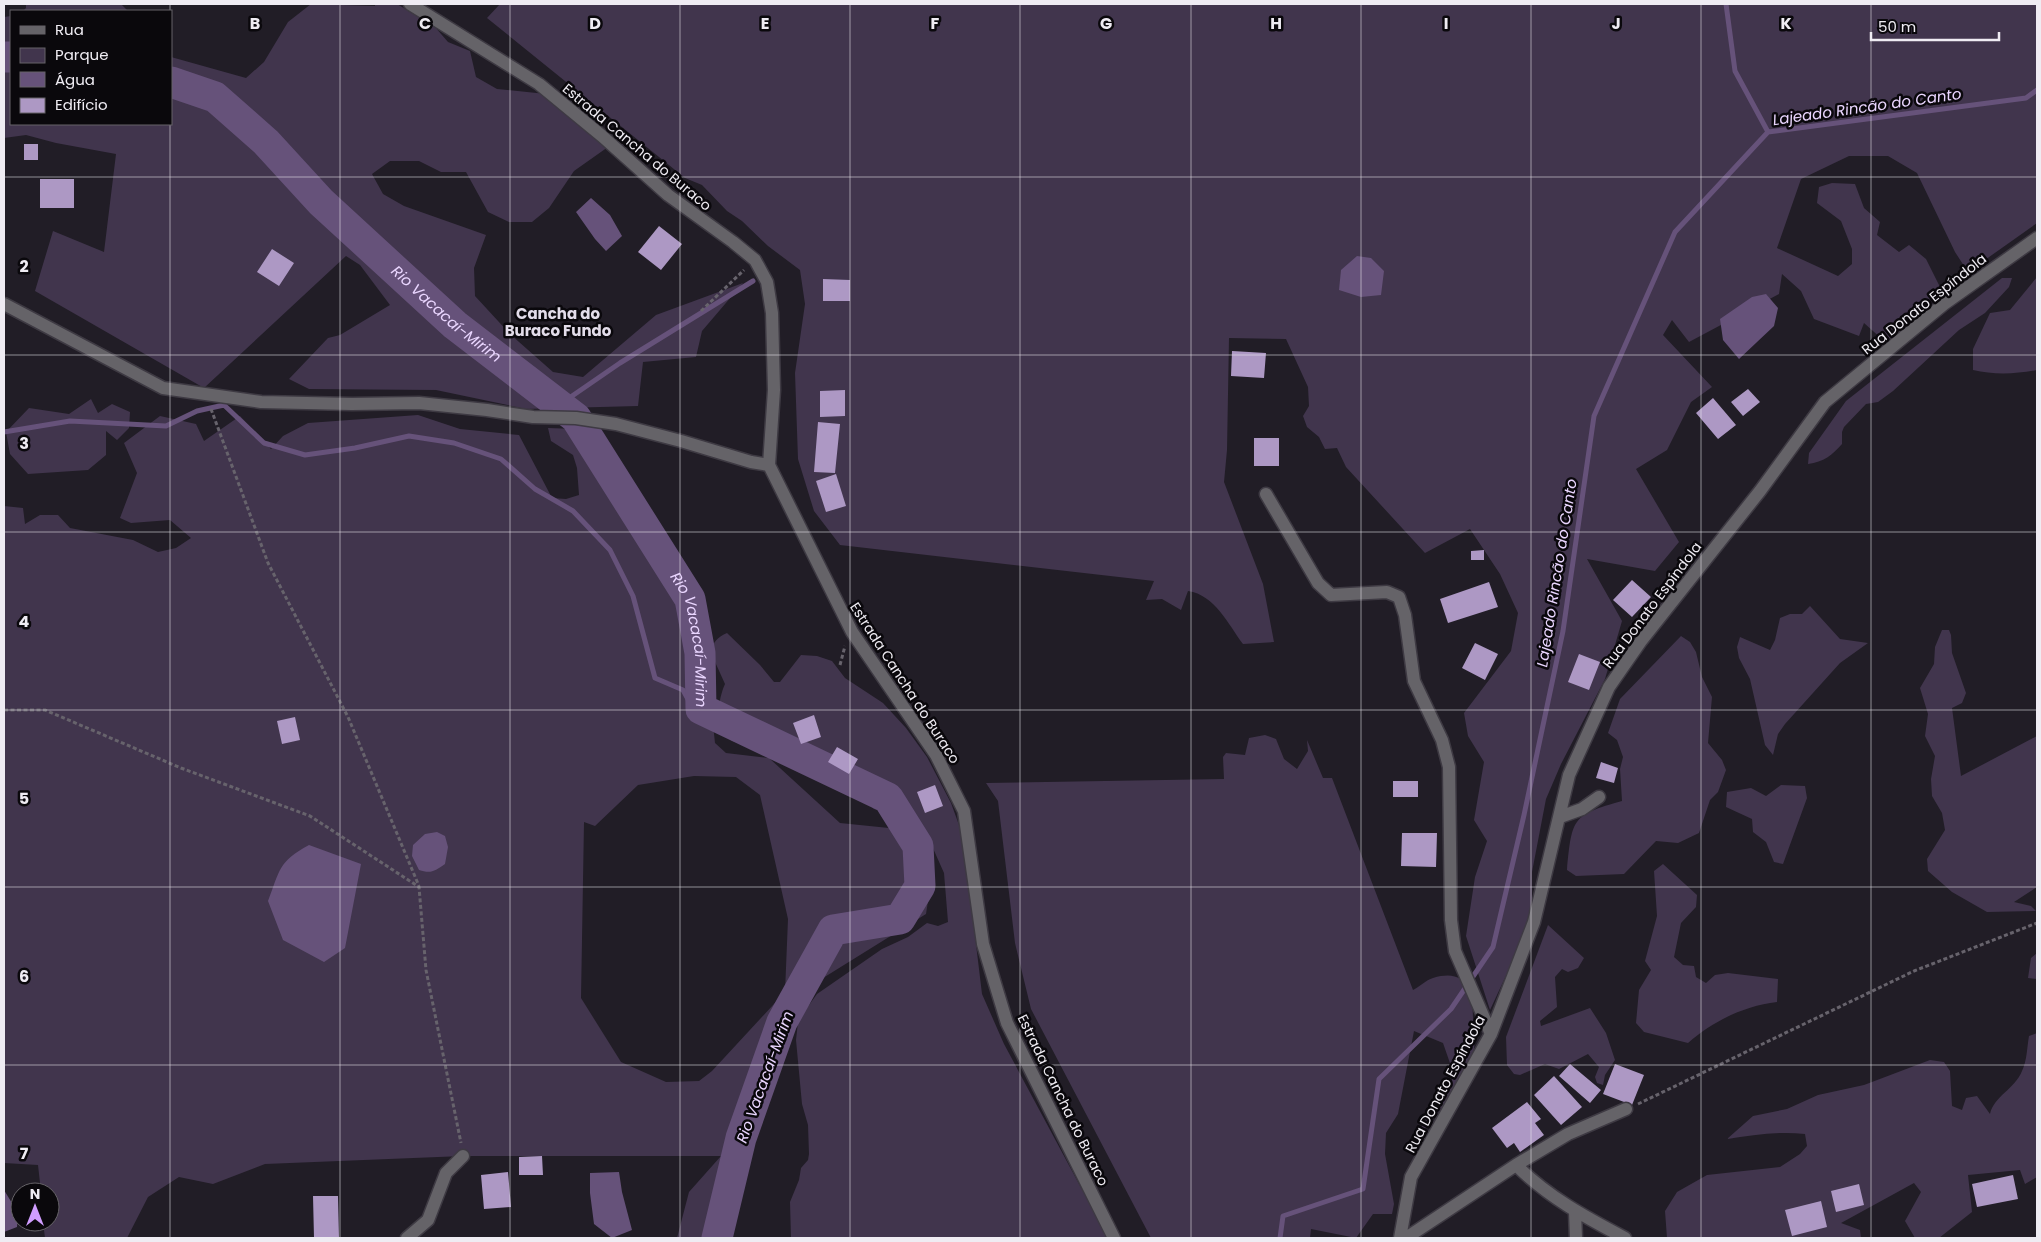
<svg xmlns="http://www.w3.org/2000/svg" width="2041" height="1242" font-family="Poppins,sans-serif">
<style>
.green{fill:#41354d;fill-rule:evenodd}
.water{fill:#66527a}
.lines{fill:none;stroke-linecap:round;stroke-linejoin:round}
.stream{stroke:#66527a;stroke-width:5}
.river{stroke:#66527a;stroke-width:31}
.building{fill:#ad98c4}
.minor-casing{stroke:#3e3a43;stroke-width:15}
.path{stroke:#67636c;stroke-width:3;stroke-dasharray:4 2.5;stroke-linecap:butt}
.minor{stroke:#656368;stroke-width:12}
.grid{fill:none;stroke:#efecf3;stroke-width:1;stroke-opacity:0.55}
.labels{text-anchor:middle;stroke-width:5;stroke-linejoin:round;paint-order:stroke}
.street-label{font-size:14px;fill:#efecf3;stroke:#0a080c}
.water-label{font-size:15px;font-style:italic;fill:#ead6ff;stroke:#0a080c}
.neighbourhood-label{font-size:15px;font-weight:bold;fill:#e3ddea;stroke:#0a080c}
.grid-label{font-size:16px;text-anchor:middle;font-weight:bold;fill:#efecf3;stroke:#0a080c;stroke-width:5;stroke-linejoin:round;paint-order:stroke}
</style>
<rect width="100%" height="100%" fill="#211d26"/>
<path class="green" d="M26 4H121L128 11H23L26 8Z
M311 4 375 6V4H397L435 27 448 42 470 51 476 77 497 89 546 94 608 147 574 171 549 208 532 222H509L488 212 466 172H441L419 161H390L372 174 383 194 404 206 486 235 474 268 475 296 510 334 553 372 583 377 656 315 743 283 702 331 696 357 643 362 638 406 526 409 436 390 309 389 289 379 328 338 340 335 390 305 360 265 346 256 204 388 35 291 53 231 104 252 116 154 56 143 26 135 4 138V17L11 16V124H171V57L246 78 264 62 288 22Z
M500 4H2037V223L1968 272 1955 252 1917 173 1888 156H1849L1801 179 1777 248 1838 276 1852 264V249L1841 221 1817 203 1819 187 1832 183 1855 184 1864 208 1880 222 1877 235 1899 252 1909 245 1926 259 1941 289 1887 341 1883 340 1864 323 1859 336 1814 319 1801 291 1782 274 1779 294 1689 342 1672 320 1663 335 1712 387 1691 402 1667 450 1636 469 1679 542 1655 571 1587 559 1622 621 1605 679 1561 764 1546 799 1532 872V920L1490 1010 1466 936 1475 877 1487 841 1474 820 1484 762 1468 736 1464 713 1511 651 1518 613 1500 574 1470 529 1425 553 1346 467 1337 448 1325 449 1319 437 1307 427 1303 416 1309 406 1308 387 1286 339 1229 338 1227 450 1224 482 1263 584 1274 642 1243 644C1228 624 1215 595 1188 591L1181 610 1162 599 1146 600 1154 581 840 545 814 511 798 459 795 373 805 304 800 270 768 246 742 221 727 211 702 185 685 178 487 18Z
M2037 277V370C2016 374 1994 375 1973 370V349L1990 313 2010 310Z
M2002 278H2012L2009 287 1985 313 1959 330 1893 391 1878 402 1866 404 1844 427 1842 432V444C1832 455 1824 462 1808 464L1809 453 1846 401Z
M91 399 98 413 112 404 130 412 129 428 117 440 106 431V455L88 470 28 474 10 454 6 432 29 408 69 414Z
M418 415 460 429 519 435 552 498 566 499 579 495 577 468 573 455 551 441 548 428 576 429 654 539 704 641 715 743 726 753 769 758 840 823 889 828 912 847 930 888 926 914 815 983 786 1029 775 1077 748 1116 753 1148 720 1238H677L689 1192 721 1156H463L265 1164 213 1184 179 1177 148 1197 127 1238H45L43 1222H50V1192H41L38 1165 4 1163V506L23 508 25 524 40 515H58L70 528 133 540 158 552 176 548 191 538 170 520 131 523 120 518 137 473 124 443 160 416 196 424 204 441 240 416 271 449 283 436 308 423ZM694 776 736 777 760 795 788 919 785 992 712 1071 699 1081 666 1082 621 1062 581 998 584 822 595 826 638 785Z
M1810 606 1840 639 1868 643 1840 663 1785 724 1778 734 1773 755 1765 745 1750 679 1739 658 1737 647 1740 637 1770 650 1775 640 1780 618 1790 614H1802Z
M1942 630H1949L1951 635 1952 653 1966 693 1962 703 1952 708 1961 776 2037 736V887L2014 902 2031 906 2036 911 1987 912 1952 892 1928 871 1927 859 1945 830 1942 813 1932 796 1931 779 1935 756 1925 736 1928 714 1920 688 1934 664 1935 647Z
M727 633 760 665 774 682H780L801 655 817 656 832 661 845 678 883 703 906 728 927 757 951 803 963 836 982 994 1004 1044 1108 1238H791L790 1202 799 1180 801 1168 808 1160 809 1154 808 1125 802 1104 796 1040 798 1022 804 1012 817 994 882 949 908 937 927 923 938 926 948 922 944 873 932 846 891 814 874 809 852 788 823 781 768 749 732 741C715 728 717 702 725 684L711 653C712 642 718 637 727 633Z
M1681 636 1690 642 1696 652 1702 677 1712 697 1708 743 1722 760 1726 770 1718 792 1710 800 1699 833 1678 843 1656 841 1624 874 1576 876 1567 870C1572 818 1572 815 1622 801L1620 769 1623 757 1617 740 1608 733 1620 699Z
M1265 735 1276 739 1284 759 1297 769 1308 751 1307 740 1323 778H1332L1413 990C1419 987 1426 980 1433 978 1467 968 1473 991 1473 1019 1473 1029 1476 1044 1473 1054 1467 1072 1435 1122 1420 1133L1424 1118 1452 1080V1069L1443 1043 1414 1031 1398 1114 1386 1133 1385 1154 1394 1204 1392 1214H1373L1356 1238 1311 1229 1310 1238H1151L1031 1009 1015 943 998 801 986 783 1224 779 1223 757 1226 753 1245 755 1249 738Z
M1781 785 1805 786 1807 798 1783 864 1774 862 1766 842 1753 832 1752 819 1726 807 1727 792 1751 788 1766 796Z
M1663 864 1697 895 1696 907 1681 923 1674 957 1683 965 1694 966 1696 977 1706 983 1715 975 1728 973 1778 979 1777 1002C1744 1006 1713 1021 1688 1043L1644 1032 1636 1023 1639 990 1651 970 1645 961 1657 916 1654 871Z
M1548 925 1584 958 1578 968 1568 972 1562 969 1555 977 1557 1007 1540 1021 1541 1026 1590 1008 1606 1033 1615 1060 1605 1075 1603 1085 1597 1083 1595 1077 1599 1067 1588 1054 1559 1069 1545 1064 1520 1075 1514 1074 1507 1065 1506 1037Z
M2037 953V979L2028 978 2031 958Z
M2037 1033V1177L2025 1184 2020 1170 1968 1175 1972 1212 1939 1238H1915L1905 1221 1921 1192 1914 1183 1841 1223 1860 1230 1861 1238H1667L1665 1211 1677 1192 1707 1175 1780 1167 1800 1154 1807 1146 1805 1134C1779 1131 1753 1135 1727 1139L1753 1116 1787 1109 1818 1095 1864 1085 1930 1060 1944 1062 1950 1071 1952 1106 1962 1110 1966 1098 1977 1096 1990 1114C1994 1096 2015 1089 2022 1071 2027 1061 2027 1047 2029 1036Z"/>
<path class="water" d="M591 198 610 215 622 236 606 251 595 239 576 212Z
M1357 256 1371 258 1384 271 1381 295 1361 297 1339 290 1341 270Z
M1766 294 1778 308 1774 326 1739 359 1723 340 1720 319 1752 297Z
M437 832 445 836 448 847 445 864C435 871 431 874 419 870L412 856 413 845 425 834Z
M309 845 361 864 345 948 324 962 283 940 268 901C280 870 278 862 309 845Z
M619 1172 622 1192 632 1230 612 1238 594 1224 590 1193V1173Z
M4 1190 18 1213 17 1227 4 1232Z"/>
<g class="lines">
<path class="stream" d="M1726 4 1735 71 1768 132
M559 405 620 363 753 281
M4 432 70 421 166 426 197 411 224 405 264 443 305 455 355 448 409 436 454 443 501 459 535 489 573 511 610 550 633 596 655 678 683 690 689 701 701 709
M1280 1238 1283 1216 1363 1189 1379 1079 1451 1009 1493 947 1524 815 1563 631 1594 416 1675 232 1768 132 2026 98 2037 90"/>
<g class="river">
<path d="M4 57H11"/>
<path id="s1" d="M171 82 215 97 266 142 321 202 455 325 576 418 690 599 700 653 701 709 888 798 918 846 920 886 900 919 833 930 782 1022 741 1138 717 1238"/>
</g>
</g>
<path class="building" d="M24 144H38V160H24Z
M40 179H74V208H40Z
M659 226 682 244 661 270 638 252Z
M272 249 294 263 279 286 257 272Z
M823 279 850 280V301H823Z
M1232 351 1266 353 1264 378 1231 376Z
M1748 389 1760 402 1743 416 1731 402Z
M845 390V416L820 417V391Z
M1713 398 1736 425 1718 439 1696 413Z
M818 422 840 424 835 473 814 472Z
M1254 438H1279V466H1254Z
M836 474 846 506 826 512 816 481Z
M1484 550V560H1471V551Z
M1632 580 1651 597 1632 617 1613 600Z
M1489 582 1498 607 1448 623 1440 599Z
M1475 643 1498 654 1485 680 1462 668Z
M1579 654 1600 662 1589 690 1568 682Z
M814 715 821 737 801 744 793 723Z
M295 717 300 740 282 744 277 721Z
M837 747 858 759 849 774 828 762Z
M1601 762 1618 768 1614 783 1596 778Z
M1393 781H1418V797H1393Z
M935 785 943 806 925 813 917 792Z
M1402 833H1437L1436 867 1401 866Z
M1570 1064 1601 1090 1590 1103 1559 1076Z
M1615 1064 1644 1075 1632 1105 1603 1094Z
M1554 1076 1582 1107 1561 1125 1534 1095Z
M1527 1102 1541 1119 1535 1123 1544 1135 1520 1152 1514 1143 1507 1148 1492 1128Z
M542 1156 543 1175H519V1157Z
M508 1172 511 1207 484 1209 481 1175Z
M2013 1175 2018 1199 1977 1207 1972 1184Z
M1859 1184 1864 1205 1836 1212 1831 1191Z
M313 1196H338L339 1238H314Z
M1821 1201 1827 1227 1792 1236 1785 1210Z"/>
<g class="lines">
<g class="minor-casing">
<path id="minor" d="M410 4 539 84 602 136 668 195 733 242 755 260 767 282 772 313 774 390 769 465 852 632 936 755 964 811 983 944 1007 1023 1114 1238
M4 304 163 388 261 402 352 404 419 403 487 410 533 417 576 418 616 424 681 441 751 462 769 465
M1266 494 1318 583 1331 595 1387 592 1399 597 1405 615 1414 681 1442 740 1449 767 1451 920 1455 951 1491 1034
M1560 817 1582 809 1599 797
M1516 1165C1548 1197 1585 1217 1625 1238
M1575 1212 1576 1238
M407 1238 428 1220 446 1173 463 1156
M1400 1238 1411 1177 1491 1034 1534 922 1569 775 1609 687 1641 641 1760 491 1825 402 1944 304 2037 238
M1406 1238 1516 1165 1568 1134 1626 1109"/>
</g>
<path class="path" d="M701 311 744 270
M211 409 268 563 348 717 419 886
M840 665 845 646
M4 710H45L181 768 310 816 419 887 426 970 461 1143
M1638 1104 1914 971 2037 923"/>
<use href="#minor" class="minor"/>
</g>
<path class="grid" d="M170 4V11M340 4V1238M510 4V1238M680 4V1238M850 4V1238M1020 4V1238M1191 4V1238M1361 4V1238M1531 4V1238M1701 4V1238M1871 4V1238M170 124V1238M4 177H2037M4 355H2037M4 532H2037M4 710H2037M4 887H2037M4 1065H2037"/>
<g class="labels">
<g class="street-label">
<text transform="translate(637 147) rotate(40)" y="5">Estrada Cancha do Buraco</text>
<text transform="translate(1924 304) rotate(-38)" y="5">Rua Donato Espíndola</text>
<text transform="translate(1652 605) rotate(-53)" y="5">Rua Donato Espíndola</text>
<text transform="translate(905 683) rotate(57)" y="5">Estrada Cancha do Buraco</text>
<text transform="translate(1445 1084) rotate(-62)" y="5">Rua Donato Espíndola</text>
<text transform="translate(1063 1100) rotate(64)" y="5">Estrada Cancha do Buraco</text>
</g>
<g class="water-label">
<text transform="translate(1867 107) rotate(-8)" y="5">Lajeado Rincão do Canto</text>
<text dy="5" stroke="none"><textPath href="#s1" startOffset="364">Rio Vacacaí-Mirim</textPath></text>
<text transform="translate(1557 573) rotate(-81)" y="5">Lajeado Rincão do Canto</text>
<text dy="5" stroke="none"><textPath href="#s1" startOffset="784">Rio Vacacaí-Mirim</textPath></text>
<text transform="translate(765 1077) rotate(-70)" y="5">Rio Vacacaí-Mirim</text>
</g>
<g class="neighbourhood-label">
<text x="558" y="319">Cancha do<tspan x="558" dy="17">Buraco Fundo</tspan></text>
</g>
</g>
<g class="grid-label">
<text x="255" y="29">B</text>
<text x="425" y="29">C</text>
<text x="595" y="29">D</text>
<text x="765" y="29">E</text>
<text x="935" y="29">F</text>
<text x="1106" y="29">G</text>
<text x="1276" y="29">H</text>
<text x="1446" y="29">I</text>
<text x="1616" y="29">J</text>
<text x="1786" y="29">K</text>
<text x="24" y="272">2</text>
<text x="24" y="449">3</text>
<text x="24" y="627">4</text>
<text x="24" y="804">5</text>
<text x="24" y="982">6</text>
<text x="24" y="1159">7</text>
</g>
<rect width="2041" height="1242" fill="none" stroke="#efecf3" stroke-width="10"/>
<rect x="10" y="10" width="162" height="115" fill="#0a080c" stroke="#666368"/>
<rect x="20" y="26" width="25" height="8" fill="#656368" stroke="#666368"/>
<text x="55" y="35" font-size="15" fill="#efecf3">Rua</text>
<rect x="20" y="48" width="25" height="15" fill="#41354d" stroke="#666368"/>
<text x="55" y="60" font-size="15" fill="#efecf3">Parque</text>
<rect x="20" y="72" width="25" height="15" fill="#66527a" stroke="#666368"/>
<text x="55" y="85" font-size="15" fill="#efecf3">Água</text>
<rect x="20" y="98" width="25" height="15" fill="#ad98c4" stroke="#666368"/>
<text x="55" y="110" font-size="15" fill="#efecf3">Edifício</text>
<g transform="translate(35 1207)"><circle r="24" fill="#0a080c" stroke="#666368"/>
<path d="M0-4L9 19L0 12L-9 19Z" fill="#d09dff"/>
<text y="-8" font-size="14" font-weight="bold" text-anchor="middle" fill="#efecf3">N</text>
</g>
<path d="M1871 32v8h128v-8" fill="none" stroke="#efecf3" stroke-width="2.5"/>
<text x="1878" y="32" font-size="15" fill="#efecf3" stroke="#0a080c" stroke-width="4" paint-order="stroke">50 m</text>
</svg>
